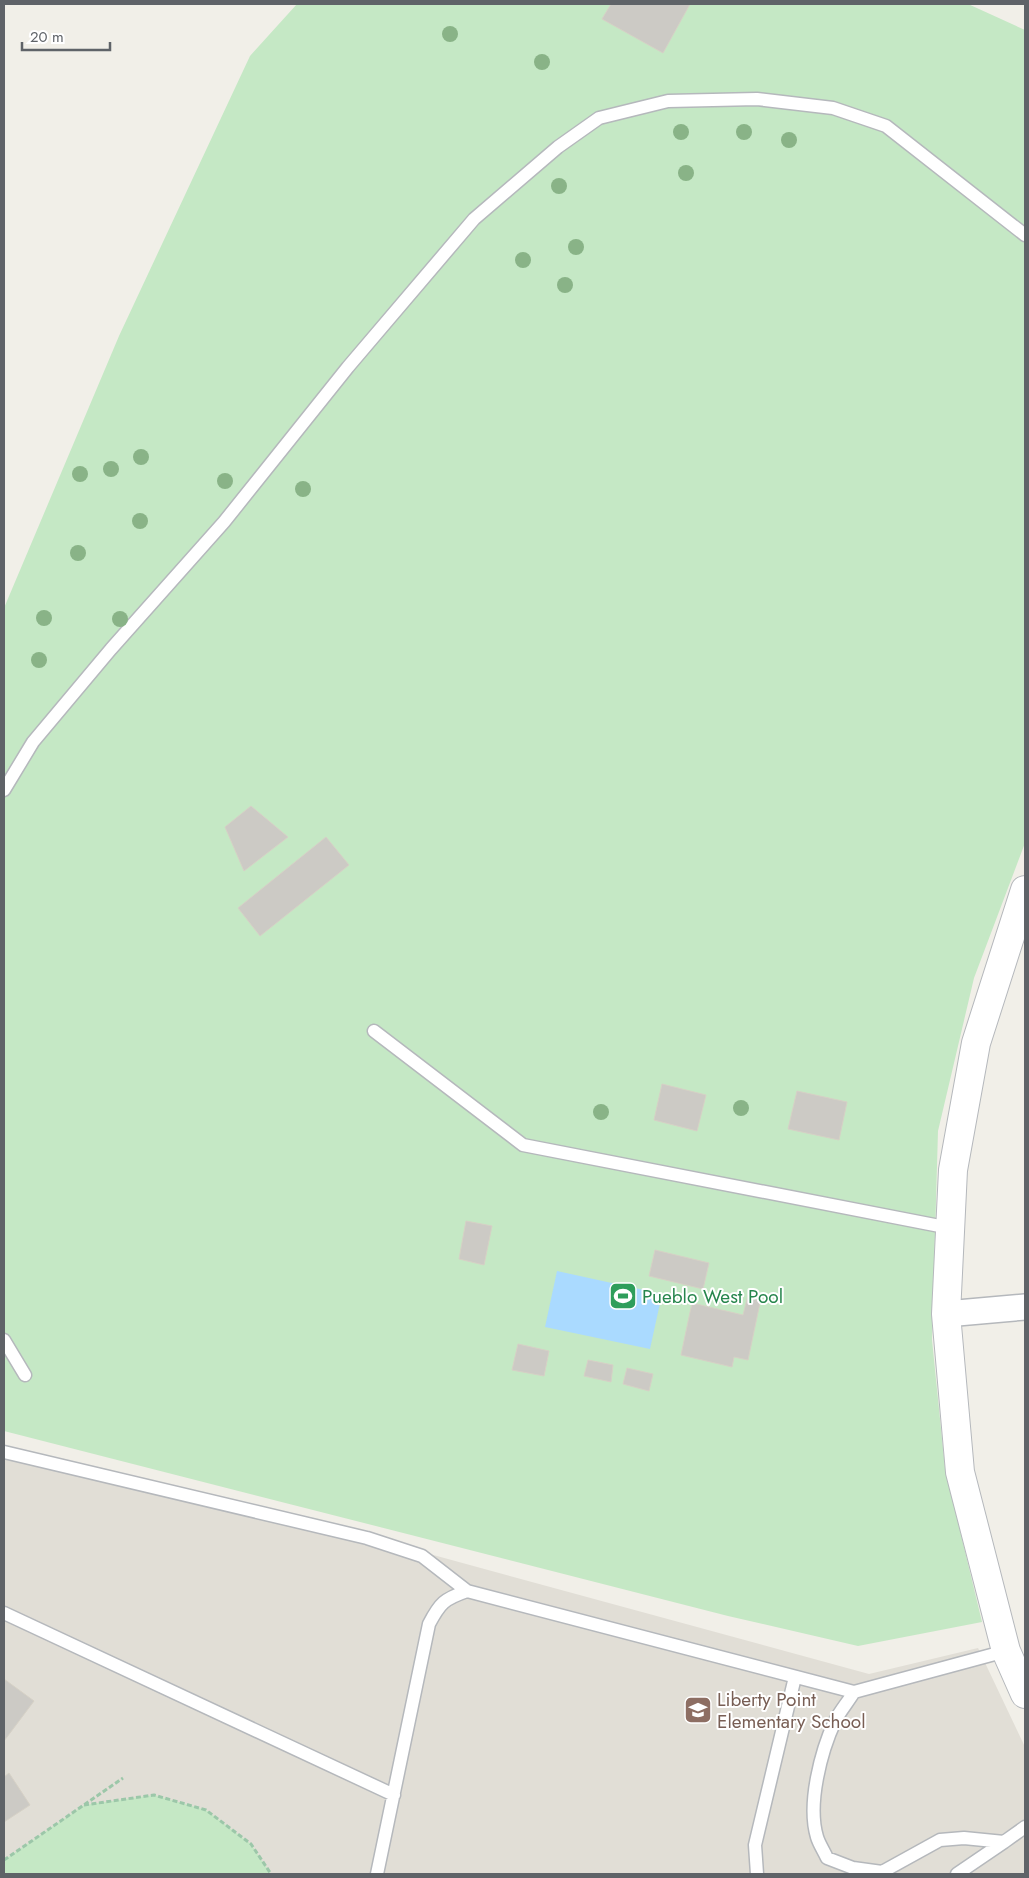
<svg xmlns="http://www.w3.org/2000/svg" width="1029" height="1878" font-family="Jost,sans-serif">
<style>
.education{fill:#e1ded6}
.green{fill:#c5e8c5}
.water{fill:#aadaff}
.building{fill:#cccac5;stroke:#d6d1c6}
.lines{fill:none;stroke-linecap:round;stroke-linejoin:round}
.service-casing{stroke:#b5b8bc;stroke-width:15}
.minor-casing{stroke:#b5b8bc;stroke-width:28}
.tertiary-casing{stroke:#b5b8bc;stroke-width:30}
.path{stroke:#9cc7a9;stroke-width:3;stroke-dasharray:5 2.5;stroke-linecap:butt}
.service{stroke:#fff;stroke-width:12}
.minor{stroke:#fff;stroke-width:25}
.tertiary{stroke:#fff;stroke-width:28}
.tree{fill:#89b387}
.labels{text-anchor:middle;stroke-width:4;stroke-linejoin:round;paint-order:stroke}
.leisure-label{font-size:19px;fill:#27864d;stroke:#fff;text-anchor:start}
.education-label{font-size:19px;fill:#785e54;stroke:#fff;text-anchor:start}
</style>
<rect width="100%" height="100%" fill="#f1efe8"/>
<path class="education" d="M4 1447 426 1553 869 1674 978 1648 1025 1747V1874H4Z"/>
<path class="green" d="M297 4H968L1025 30V843L974 978 938 1131 932 1340 945 1468 982 1622 858 1646 728 1616 4 1431V608L119 336 250 56Z
M154 1795 206 1810 251 1844 271 1874H4V1860L84 1805Z"/>
<path class="water" d="M557 1271 662 1294 650 1349 545 1327Z"/>
<path class="building" d="M611 4H690L663 53 602 19Z
M251 806 288 837 244 871 225 827Z
M326 837 349 865 260 936 238 908Z
M662 1084 706 1095 697 1131 654 1120Z
M797 1091 847 1102 839 1140 788 1129Z
M466 1221 492 1226 484 1265 459 1259Z
M655 1250 709 1263 703 1289 649 1276Z
M748 1295 761 1298 748 1360 734 1357 732 1367 681 1355 692 1303 743 1315Z
M518 1344 549 1351 544 1376 512 1370Z
M588 1360 613 1365 611 1382 584 1376Z
M627 1368 653 1374 649 1391 623 1384Z
M4 1679 34 1701 4 1741Z
M9 1773 30 1805 4 1822V1777Z"/>
<g class="lines">
<g class="service-casing">
<path id="service" d="M4 790 33 742 111 649 224 522 348 367 474 219 558 147 599 118 668 101 757 99 833 108 886 126 1025 235
M374 1031 523 1145 950 1228
M4 1340 25 1375
M4 1452 367 1538 422 1556 467 1591
M4 1613 394 1795
M1006 1651 854 1692C848 1702 840 1711 835 1721 821 1751 807 1804 817 1837 819 1844 824 1851 827 1858L853 1868 882 1872 940 1840 964 1838 1004 1842 1025 1827
M377 1874 429 1624C440 1603 444 1599 467 1591L854 1692
M757 1874 755 1845 795 1677
M957 1874 1004 1842"/>
</g>
<g class="minor-casing">
<path id="minor" d="M946 1314 1025 1307"/>
</g>
<g class="tertiary-casing">
<path id="tertiary" d="M1025 890 976 1043 953 1170 946 1314 960 1472 1006 1651 1025 1694"/>
</g>
<path class="path" d="M84 1805 154 1795 206 1810 251 1844 271 1874
M4 1860 123 1778"/>
<use href="#service" class="service"/>
<use href="#minor" class="minor"/>
<use href="#tertiary" class="tertiary"/>
</g>
<g class="tree">
<circle cx="450" cy="34" r="8"/>
<circle cx="542" cy="62" r="8"/>
<circle cx="681" cy="132" r="8"/>
<circle cx="744" cy="132" r="8"/>
<circle cx="789" cy="140" r="8"/>
<circle cx="686" cy="173" r="8"/>
<circle cx="559" cy="186" r="8"/>
<circle cx="576" cy="247" r="8"/>
<circle cx="523" cy="260" r="8"/>
<circle cx="565" cy="285" r="8"/>
<circle cx="141" cy="457" r="8"/>
<circle cx="111" cy="469" r="8"/>
<circle cx="80" cy="474" r="8"/>
<circle cx="225" cy="481" r="8"/>
<circle cx="303" cy="489" r="8"/>
<circle cx="140" cy="521" r="8"/>
<circle cx="78" cy="553" r="8"/>
<circle cx="44" cy="618" r="8"/>
<circle cx="120" cy="619" r="8"/>
<circle cx="39" cy="660" r="8"/>
<circle cx="741" cy="1108" r="8"/>
<circle cx="601" cy="1112" r="8"/>
</g>
<defs>
<g id="stadium-square" transform="scale(1.4375)"><rect x="-9" y="-9" width="18" height="18" rx="4" fill="#2e9e5b" stroke="#fff"/><path d="M0-5a6.5 5 0 1 0 0 10a6.5 5 0 1 0 0-10ZM-3.5-1.8h7v3.6h-7Z" fill="#fff"/></g>
<g id="school-square" transform="scale(1.4375)"><rect x="-9" y="-9" width="18" height="18" rx="4" fill="#8d6e63" stroke="#fff"/><path d="M0-5L7-2L0 1L-7-2ZM-4 1L0 2.5L4 1V4Q0 6-4 4Z" fill="#fff"/></g>
</defs>
<g fill-rule="evenodd">
<use href="#stadium-square" x="623" y="1296"/>
<use href="#school-square" x="698" y="1710"/>
</g>
<g class="labels">
<g class="leisure-label">
<text x="642" y="1303">Pueblo West Pool</text>
</g>
<g class="education-label">
<text x="717" y="1706">Liberty Point<tspan x="717" dy="22">Elementary School</tspan></text>
</g>
</g>
<rect width="1029" height="1878" fill="none" stroke="#5f6368" stroke-width="10"/>
<path d="M22 42v8h88v-8" fill="none" stroke="#5f6368" stroke-width="2.5"/>
<text x="30" y="42" font-size="15" fill="#5f6368" stroke="#ffffff" stroke-width="4" paint-order="stroke">20 m</text>
</svg>
